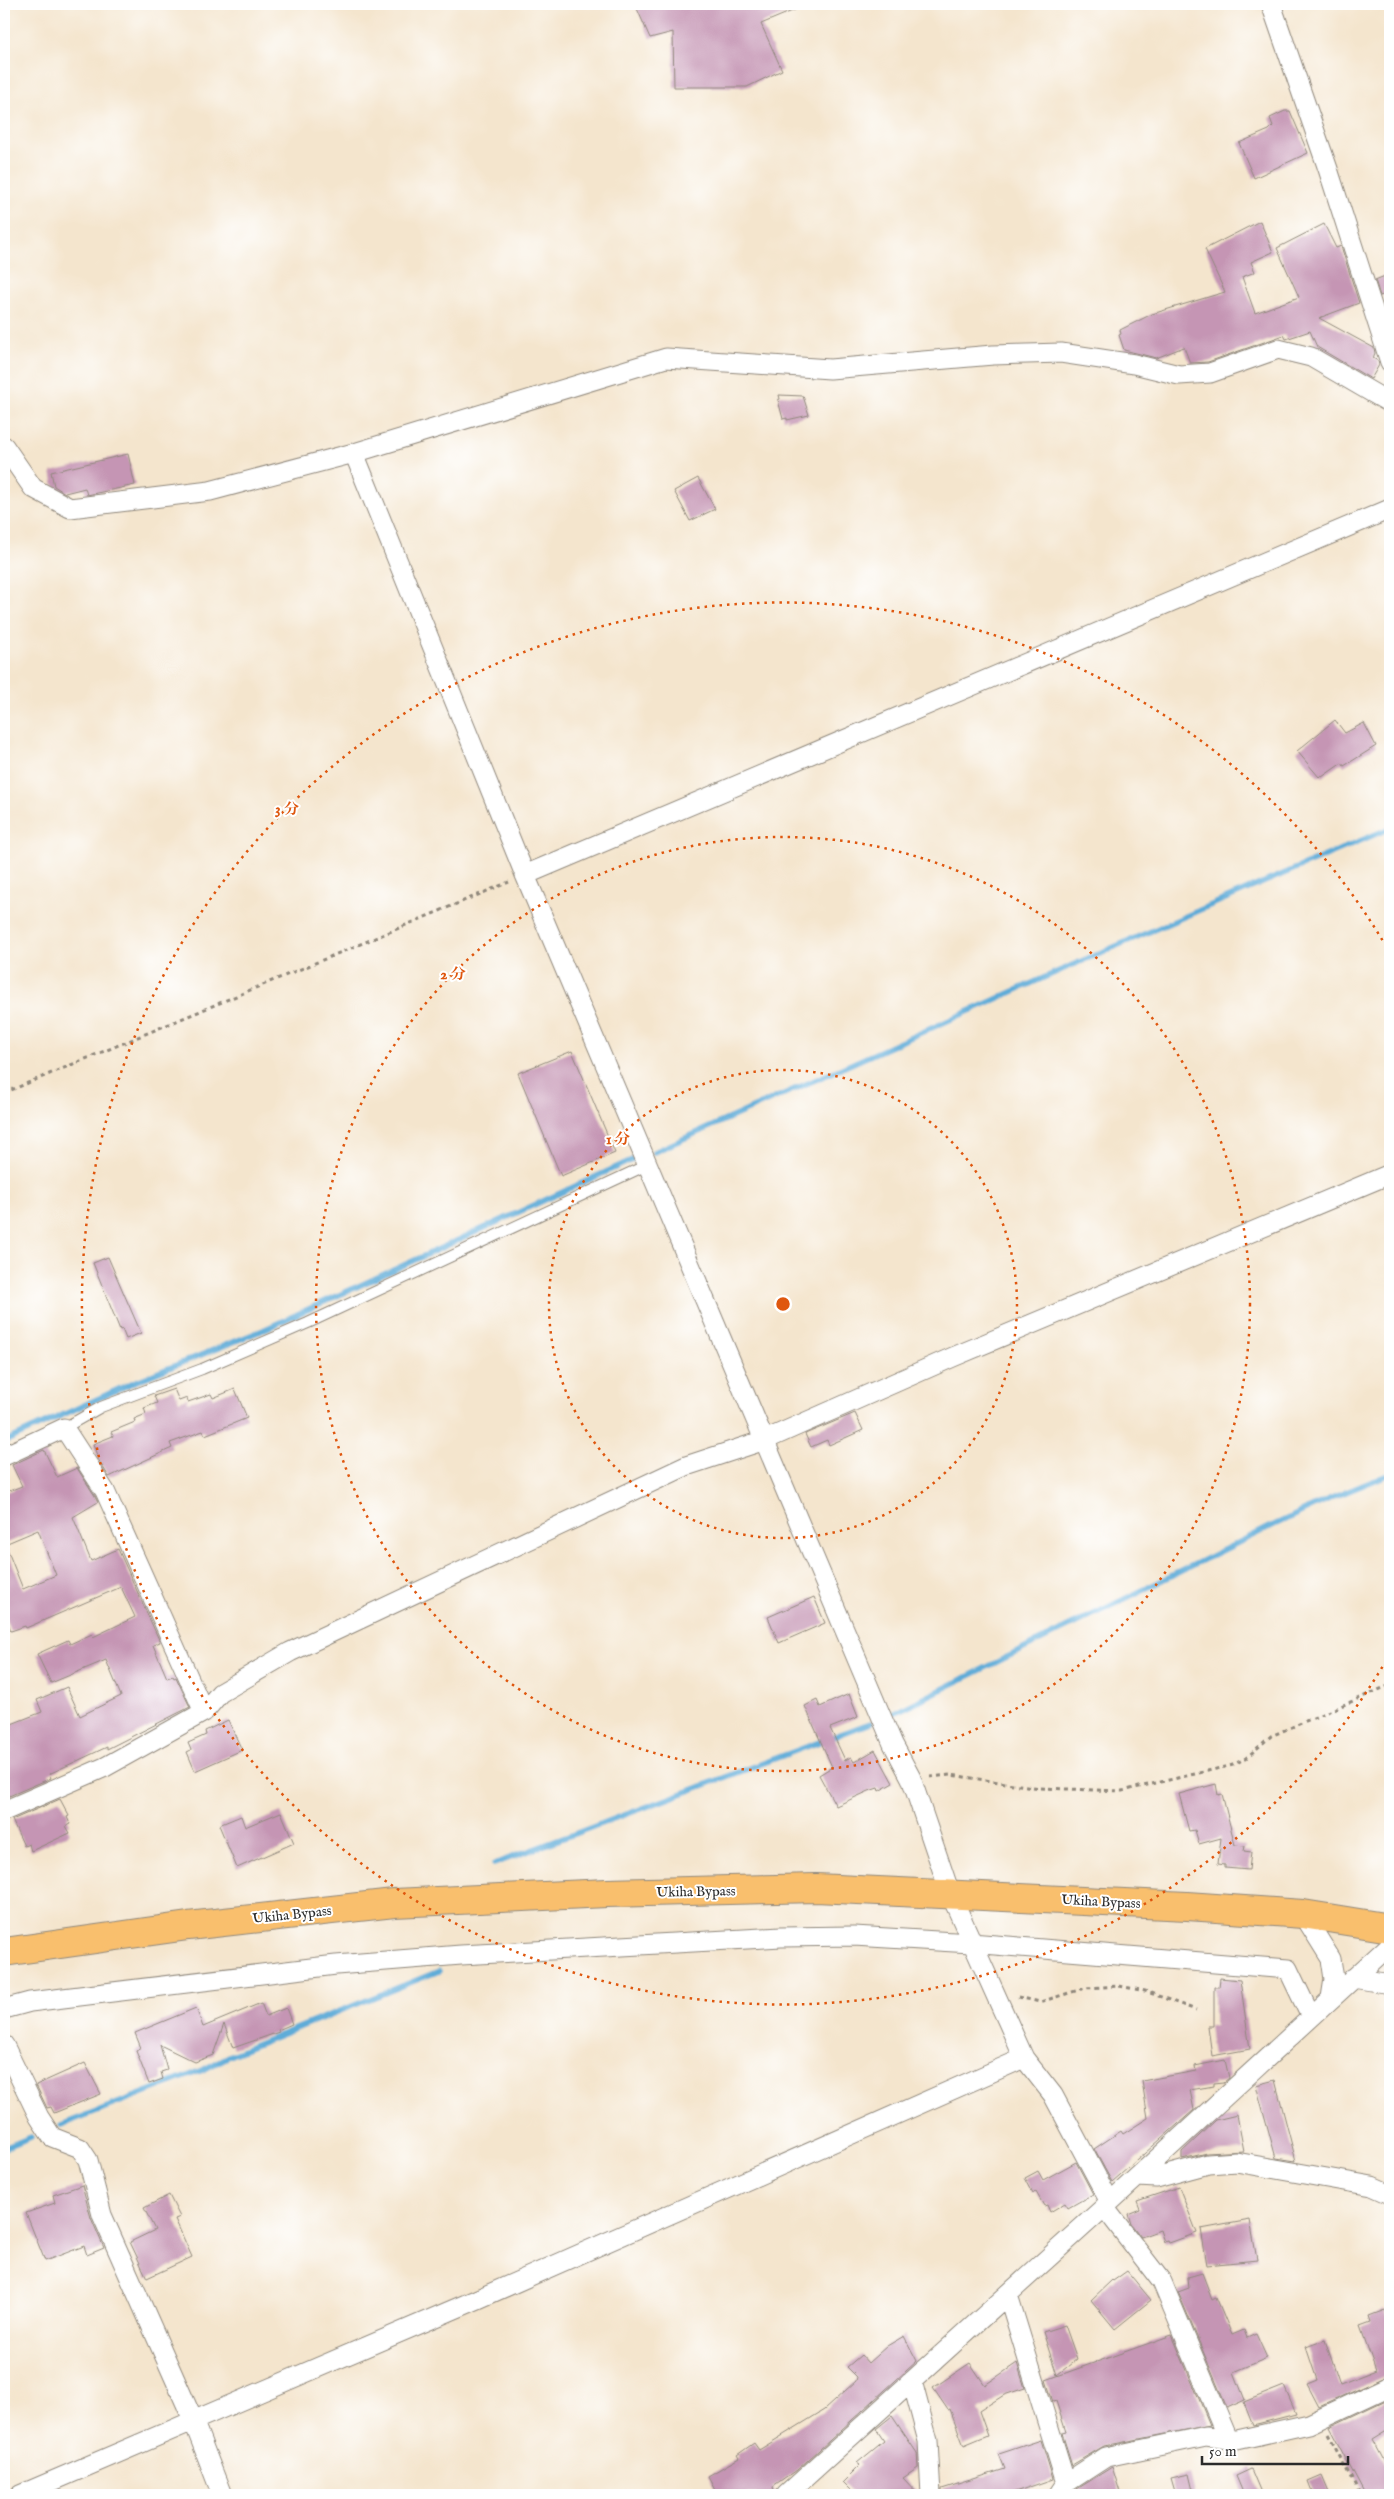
<svg xmlns="http://www.w3.org/2000/svg" width="1394" height="2499" font-family="'IM FELL English','Noto Serif JP',serif">
<style>
.lines{fill:none;stroke-linecap:round;stroke-linejoin:round}
.stream{stroke:#5facd8;stroke-width:5.5}
.building{fill:#c595b4;fill-rule:evenodd}
.service-casing{stroke:#90887c;stroke-width:12}
.minor-casing{stroke:#90887c;stroke-width:21}
.trunk-casing{stroke:#90887c;stroke-width:30}
.path{stroke:#90887c;stroke-width:3;stroke-dasharray:4 4;stroke-linecap:butt}
.service{stroke:#fff;stroke-width:10}
.minor{stroke:#fff;stroke-width:19}
.trunk{stroke:#f9bf6d;stroke-width:28}
.ring{fill:none;stroke:#df570e;stroke-width:2.5;stroke-dasharray:2.5 5}
.labels{text-anchor:middle;stroke-width:4;stroke-linejoin:round;paint-order:stroke}
.street-label{font-size:14px;fill:#2b2b2b;stroke:#fff}
.centre{fill:#df570e;stroke:#fff;stroke-width:2.5}
.ring-label{font-size:15px;text-anchor:middle;font-weight:bold;fill:#df570e;stroke:#fff;stroke-width:4;stroke-linejoin:round;paint-order:stroke}
</style>
<rect width="100%" height="100%" fill="#fff"/>
<filter id="ink" filterUnits="userSpaceOnUse"><feTurbulence type="fractalNoise" baseFrequency=".02" numOctaves="2"/><feDisplacementMap in="SourceGraphic" scale="10" xChannelSelector="R" yChannelSelector="G"/><feConvolveMatrix kernelMatrix="1 2 1 2 8 2 1 2 1" color-interpolation-filters="sRGB"/></filter>
<filter id="wash" filterUnits="userSpaceOnUse"><feTurbulence type="fractalNoise" baseFrequency=".0096" numOctaves="4" result="noise"/><feDisplacementMap in="SourceGraphic" scale="20" xChannelSelector="R" yChannelSelector="G"/><feGaussianBlur stdDeviation="1.12" result="paint"/><feColorMatrix in="noise" values="0 0 0 0 0 0 0 0 0 0 0 0 0 0 0 0 0 1.4 0 .05"/><feComposite in="paint" operator="in"/></filter>
<g filter="url(#wash)">
<rect width="100%" height="100%" fill="#f4e5cd"/>
<g class="lines">
<path class="stream" d="M654 1152 1077 963 1390 828
M4 1442 134 1382 263 1330 632 1160
M894 1713 1274 1525 1329 1499 1390 1474
M494 1864 870 1723
M61 2125 203 2070 231 2055 439 1971
M4 2148 31 2137"/>
</g>
<g id="blocks">
<path class="building" d="M635 4H809L761 24 782 70 747 87H674L673 32 650 38Z
M1285 111H1290L1308 153 1254 178 1239 143 1269 130 1273 126 1270 118Z
M1260 221 1273 252 1251 262 1255 272 1242 277 1255 313 1299 297 1277 248 1324 224 1336 248 1341 246 1359 303 1319 318 1374 348 1375 353 1373 358 1378 361 1379 365 1371 379 1317 347 1310 331 1286 339 1284 335 1208 362 1190 363 1184 347 1156 358 1124 350 1119 335 1121 334 1120 330 1152 314 1225 292 1205 249Z
M1390 274V292L1380 296 1375 280Z
M779 395 803 396 809 415 787 420V418L783 419 778 400 780 399Z
M128 454 135 485 87 495 85 488 65 493 54 486 51 472Z
M698 478 715 509 690 521 674 491Z
M1335 720 1345 733 1364 723 1376 746 1344 766 1342 763 1322 777 1321 775 1319 777 1297 751Z
M572 1051 615 1153 561 1176 518 1073Z
M108 1257 141 1333 126 1339 122 1329 120 1330 93 1263Z
M174 1389 179 1401 187 1398 188 1402 211 1394 213 1398 235 1389 247 1418 205 1435 203 1431 170 1443 172 1448 109 1477 98 1459 93 1444 113 1436 111 1432 135 1422 134 1419 146 1414 144 1408 157 1403 154 1396Z
M855 1413 863 1430 829 1445 827 1440 811 1447 805 1434Z
M44 1450 57 1477 77 1468 95 1496 98 1502 73 1517 91 1561 118 1549 160 1642 153 1645 167 1678 173 1676 174 1678 176 1677 190 1707 107 1749V1747L49 1774 51 1778 9 1796 4 1782V1727L42 1712 37 1700 67 1687 80 1716 121 1696 106 1660 51 1683 37 1654 68 1640 70 1644 92 1634 93 1637 135 1617 121 1587 26 1628 25 1626 11 1631 4 1613V1493L22 1486 12 1465ZM38 1530 56 1575 23 1589 5 1544Z
M814 1597 825 1623 779 1643 768 1617Z
M849 1694 858 1717 830 1728 845 1760 851 1757 854 1762 875 1750 893 1783 879 1791 878 1788 869 1791 836 1806 819 1775 832 1767 805 1706 817 1700 820 1707Z
M228 1720 242 1750 195 1771 187 1752 191 1750 188 1743 206 1735 205 1731Z
M1216 1784 1218 1795 1222 1794 1235 1845 1245 1846 1244 1851 1251 1852 1249 1870 1225 1868V1865L1218 1864 1221 1838 1199 1844 1195 1830 1189 1831 1179 1794Z
M60 1799 69 1816 67 1817 70 1824 66 1826 70 1833 31 1851 29 1844 24 1846 12 1820Z
M281 1812 294 1843 237 1868 219 1825 241 1816 245 1827Z
M1220 1978 1240 1980 1250 2049 1212 2056 1208 2026H1214V1987H1219Z
M261 2003 266 2016 286 2008 292 2024 278 2030 279 2032 233 2048 224 2024 213 2055 195 2062 160 2045 167 2070 161 2072 163 2079 149 2084 136 2051 141 2048 135 2033 196 2008 203 2027Z
M1225 2060 1229 2078 1224 2082 1214 2083V2086L1190 2090 1194 2110 1112 2182 1094 2149 1121 2131 1123 2134 1148 2118 1142 2081 1196 2071 1195 2066Z
M85 2063 101 2094 54 2113 51 2107 47 2108 36 2085Z
M1275 2080 1296 2161 1276 2158 1256 2085Z
M1237 2115 1244 2151 1207 2153 1182 2159V2152L1216 2120Z
M1076 2162 1093 2194 1068 2208 1065 2203 1050 2212 1047 2205 1044 2206 1036 2192 1033 2193 1025 2178 1038 2171 1043 2180Z
M82 2185 91 2218 104 2248 87 2255 84 2246 45 2261 26 2213 55 2203 53 2195Z
M1179 2187 1197 2233 1169 2243 1168 2241 1164 2242 1160 2230 1141 2237 1131 2224 1128 2214 1140 2209 1137 2201Z
M169 2195 180 2217 175 2219 192 2257 147 2278 130 2242 155 2230 144 2208Z
M1250 2220 1257 2260 1207 2265 1201 2229Z
M1127 2271 1151 2300 1115 2329 1091 2300 1112 2280 1113 2281Z
M1202 2273 1212 2299 1216 2297 1232 2335 1244 2330 1247 2338 1256 2334 1267 2358 1234 2372 1245 2400 1227 2408 1178 2292 1189 2288 1188 2277Z
M1385 2310 1390 2323V2375L1319 2407 1307 2384 1317 2380 1306 2347 1325 2340 1340 2385 1376 2371 1360 2326 1371 2322 1369 2316Z
M1065 2325 1077 2359 1057 2375 1043 2332Z
M1172 2335 1210 2425 1104 2446 1072 2465 1062 2433 1066 2432 1056 2401 1053 2402 1046 2380Z
M904 2336 917 2361 797 2470 773 2487 775 2495H718L708 2476 739 2458 737 2455 754 2443 759 2450 824 2410 856 2381 857 2377 847 2367 861 2355 868 2363 887 2346Z
M970 2363 985 2385 1017 2363 1025 2388 1004 2395 979 2411 988 2436 964 2446 950 2409 948 2410 933 2388Z
M1284 2386 1296 2414 1253 2425 1244 2402Z
M1390 2398V2428L1372 2439 1390 2473V2495H1365L1329 2427Z
M892 2416 917 2453 918 2468 903 2478 919 2495H856L843 2482 860 2465 857 2463 884 2441 876 2429Z
M1041 2440 1053 2479 1006 2495H942V2489L1005 2469 999 2454Z
M1112 2467 1121 2495H1081L1077 2489Z
M1251 2469 1262 2495H1244L1236 2476Z
M1189 2474 1194 2495H1176L1171 2478Z
M1322 2476 1330 2495H1313L1308 2482Z"/>
</g>
</g>
<g filter="url(#ink)">
<use href="#blocks" fill-opacity="0" stroke="#90887c" stroke-width="1"/>
<g class="lines">
<g class="service-casing">
<path id="service" d="M64 1428 101 1407 202 1369 308 1323 647 1165"/>
</g>
<g class="minor-casing">
<path id="minor" d="M1271 4 1328 169 1390 362
M4 446 33 488 70 508 210 491 354 453 666 358 830 369 993 355 1061 353 1134 364 1179 375 1210 373 1278 349 1311 357 1390 403
M354 453 525 875 893 1744 911 1778 950 1893 1024 2058 1053 2095 1110 2202
M525 875 1390 509
M4 1456 64 1428 105 1491 204 1712
M4 1811 105 1767 204 1712 220 1693 290 1652 686 1466 765 1440 953 1357 1390 1174
M1303 1914 1331 1959 1334 1979 1331 1998
M1353 1978 1390 1984
M4 2009 30 2002 336 1965 461 1955 781 1937 854 1936 971 1943 1288 1969 1311 2017
M4 2045 39 2117 52 2137 80 2148 88 2160 102 2215 193 2420 222 2495
M1138 2177 1156 2178 1208 2164 1236 2162 1372 2186 1390 2194
M1104 2207 1162 2282 1228 2439
M1008 2295 1066 2483
M912 2381 928 2441 931 2495
M20 2495 478 2299 1024 2058
M786 2495 1110 2202 1390 1945
M1058 2495 1066 2483 1106 2457 1206 2436 1237 2440 1309 2424 1390 2386"/>
</g>
<g class="trunk-casing">
<path id="trunk" d="M4 1952 188 1926 394 1903 607 1893 816 1888 1187 1906 1303 1914 1390 1928"/>
</g>
<path class="path" d="M4 1093 509 882
M930 1777 951 1775 1040 1788 1122 1791 1233 1765 1246 1758 1271 1736 1390 1685
M1018 1997 1040 2002 1085 1988 1119 1986 1145 1991 1196 2010
M1328 2434 1360 2495"/>
<use href="#service" class="service"/>
<use href="#minor" class="minor"/>
<use href="#trunk" class="trunk"/>
</g>
</g>
<g class="ring">
<circle cx="783" cy="1304" r="234"/>
<circle cx="783" cy="1304" r="467"/>
<path d="M1390 1654A701 701 0 1 1 1390 953"/>
</g>
<g class="labels">
<g class="street-label">
<text transform="translate(696 1891) rotate(-1)" y="5">Ukiha Bypass</text>
<text transform="translate(1101 1901) rotate(3)" y="5">Ukiha Bypass</text>
<text transform="translate(292 1914) rotate(-6)" y="5">Ukiha Bypass</text>
</g>
</g>
<circle cx="783" cy="1304" r="8" class="centre"/>
<g class="ring-label">
<text x="287" y="814">3 分</text>
<text x="453" y="979">2 分</text>
<text x="618" y="1144">1 分</text>
</g>
<rect width="1394" height="2499" fill="none" stroke="#fff" stroke-width="20"/>
<path d="M1202 2456v8h146v-8" fill="none" stroke="#2b2b2b" stroke-width="2.5"/>
<text x="1209" y="2456" font-size="15" fill="#2b2b2b" stroke="#ffffff" stroke-width="4" paint-order="stroke">50 m</text>
</svg>
